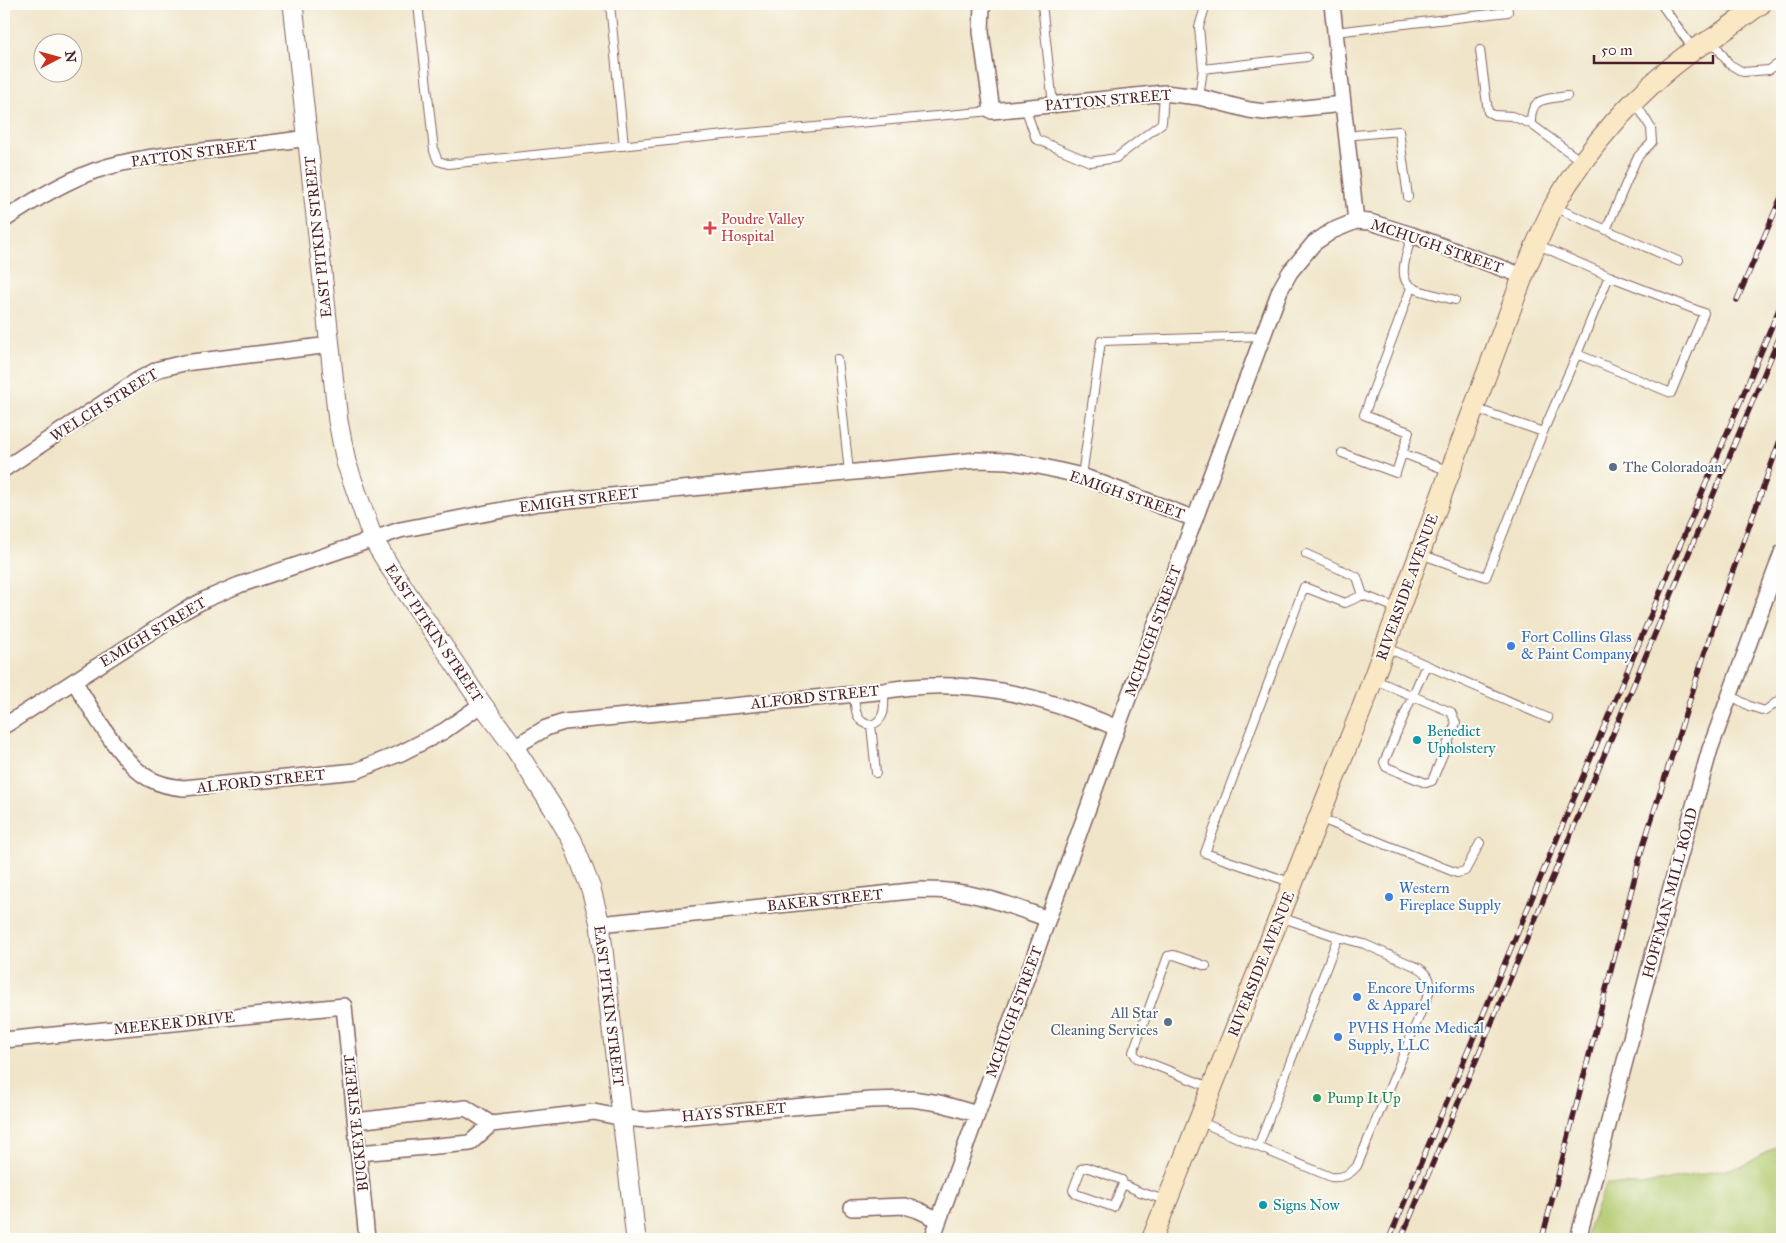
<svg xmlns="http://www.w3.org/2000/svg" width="1786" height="1243" font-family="'IM FELL Great Primer',serif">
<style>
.green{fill:#b1c96d;stroke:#7e744c}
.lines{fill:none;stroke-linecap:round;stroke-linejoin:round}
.service-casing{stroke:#846462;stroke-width:10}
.minor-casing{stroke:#846462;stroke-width:18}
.tertiary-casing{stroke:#846462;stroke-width:21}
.secondary-casing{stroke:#846462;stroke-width:22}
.path{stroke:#846462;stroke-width:3;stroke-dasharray:4 4;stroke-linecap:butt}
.service{stroke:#fff;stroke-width:8}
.minor{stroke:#fff;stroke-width:15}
.tertiary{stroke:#fff;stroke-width:19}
.secondary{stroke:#fae7c3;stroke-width:20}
.rail-casing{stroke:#4a1f2b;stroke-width:5.5}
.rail{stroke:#fdfcf7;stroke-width:4;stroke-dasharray:11;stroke-linecap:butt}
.health-dot{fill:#e0444e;stroke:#fdfcf7;stroke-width:2}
.service-dot{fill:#5c6f8a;stroke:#fdfcf7;stroke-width:2}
.shop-dot{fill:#3f7fe0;stroke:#fdfcf7;stroke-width:2}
.culture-dot{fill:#0f9aa8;stroke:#fdfcf7;stroke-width:2}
.leisure-dot{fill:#2e9e5b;stroke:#fdfcf7;stroke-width:2}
.labels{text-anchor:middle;stroke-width:4;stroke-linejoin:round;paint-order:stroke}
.street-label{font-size:15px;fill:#4a1f2b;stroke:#fdfcf7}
.health-label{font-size:15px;fill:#be3a42;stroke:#fdfcf7;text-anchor:start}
.service-label{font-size:15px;fill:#4e5e75;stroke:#fdfcf7;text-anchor:start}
.shop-label{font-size:15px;fill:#366cbe;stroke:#fdfcf7;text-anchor:start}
.culture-label{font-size:15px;fill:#0d838f;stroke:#fdfcf7;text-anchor:start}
.leisure-label{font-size:15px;fill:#27864d;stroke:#fdfcf7;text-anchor:start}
</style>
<rect width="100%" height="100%" fill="#fdfcf7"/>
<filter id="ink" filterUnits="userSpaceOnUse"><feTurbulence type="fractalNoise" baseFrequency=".02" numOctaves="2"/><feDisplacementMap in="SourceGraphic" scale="10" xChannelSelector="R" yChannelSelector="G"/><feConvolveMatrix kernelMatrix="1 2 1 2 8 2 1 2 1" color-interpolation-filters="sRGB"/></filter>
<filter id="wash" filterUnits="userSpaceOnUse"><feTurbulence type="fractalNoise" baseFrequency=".0096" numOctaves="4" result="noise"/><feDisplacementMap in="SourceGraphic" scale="20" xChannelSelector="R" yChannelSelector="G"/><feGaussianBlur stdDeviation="1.12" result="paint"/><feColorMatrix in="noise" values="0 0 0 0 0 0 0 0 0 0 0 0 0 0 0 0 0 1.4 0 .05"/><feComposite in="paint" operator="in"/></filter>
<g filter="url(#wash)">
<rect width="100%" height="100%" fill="#f0e5c9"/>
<path class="green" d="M1782 1143V1239H1586L1587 1232 1606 1184 1642 1185 1743 1166Z"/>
</g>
<g filter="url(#ink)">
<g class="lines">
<g class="service-casing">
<path id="service" d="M418 4 434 151 438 161 448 164 725 135 992 111
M610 4 624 146
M1042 4 1053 105
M1206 4 1199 27 1203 69 1307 57
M1661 4 1694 50
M1335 32 1508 12 1507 4
M1712 40 1729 64 1743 72 1769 70 1782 61
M1480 50 1488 112 1494 115 1512 116 1531 124
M1567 96C1545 100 1530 96 1531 124L1581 161
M1199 97 1203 69
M1025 107 1036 139 1090 162 1116 158 1162 123 1164 93
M1345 136 1399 131 1408 197
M1554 207 1678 261
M1606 230 1636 160C1640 152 1647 149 1652 142L1651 128 1635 102
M1412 235C1394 292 1404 286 1455 300
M1536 244 1609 276 1704 313 1671 393 1577 354 1609 276
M837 359 849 472
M1474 408 1543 432 1577 354
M1342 453 1396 473 1409 432 1364 415 1411 288
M1402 453 1449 471
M1082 476 1101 341 1264 336
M1306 554 1357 577 1363 595
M1420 554 1486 577 1543 432
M1385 647 1548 718
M1375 680 1451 712 1456 723 1432 781 1426 783 1386 767 1384 762 1426 665
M854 694C855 708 855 723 871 725 887 720 884 705 884 691
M1730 695 1749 706 1765 711 1782 698
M871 725 876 773
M1319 818 1457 873 1465 871 1480 843
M1293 883 1205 853 1304 587 1345 603 1363 595 1399 609
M1206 966 1174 955 1168 956 1133 1052 1137 1058 1212 1088
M1199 1121 1258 1147 1338 937 1280 917
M1258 1147 1331 1177C1343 1178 1349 1175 1357 1166L1429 993C1432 981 1429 974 1419 968L1364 944 1338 937
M1123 1184 1122 1180 1086 1167 1081 1169 1073 1190 1076 1194 1113 1207 1123 1184 1140 1192 1165 1200"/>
</g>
<g class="minor-casing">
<path id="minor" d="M982 4 981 32 992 111 1164 93 1199 97 1249 110 1264 112 1343 104
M1332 4 1356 221
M4 220C32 201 61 183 94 171 129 159 165 155 202 151 237 147 272 143 308 138
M4 469 138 380 159 369 184 363 330 345
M74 681C91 708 122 765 150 779 161 785 172 787 184 788L356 771 401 753 444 731 482 704
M4 726 182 612 206 599 239 585 400 530 539 503 978 460 1008 461 1039 466 1082 476 1195 519
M514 747 546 728 564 722 877 692C964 675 1038 694 1117 728
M600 924 920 890C929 890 938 890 947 891 980 893 1017 908 1048 919
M4 1040 344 1006 367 1239
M356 1121 466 1108 491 1124
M359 1153 470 1143 491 1124 594 1112 623 1118 647 1120 870 1100 912 1099 939 1103 977 1114
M852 1208 905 1206 918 1210 939 1220
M932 1239 1117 728 1280 290 1290 272 1314 243 1332 231 1356 221 1370 222 1412 235 1523 276
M1578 1239 1668 898 1710 749 1782 553"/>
</g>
<g class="tertiary-casing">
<path id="tertiary" d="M293 4 338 421 346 462 373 539 391 569 482 704 514 747 555 811 572 840 581 863 591 889 600 924 636 1239"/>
</g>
<g class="secondary-casing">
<path id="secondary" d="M1152 1239 1364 703 1523 276C1533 252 1542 229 1554 206 1588 146 1637 92 1692 51 1698 46 1705 43 1712 39 1729 28 1745 15 1761 4"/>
</g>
<path class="path" d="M1775 1239 1782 1236"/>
<use href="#service" class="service"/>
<use href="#minor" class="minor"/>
<use href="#tertiary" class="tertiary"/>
<use href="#secondary" class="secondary"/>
<g class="rail-casing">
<path id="rail" d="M1737 300 1782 195
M1389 1239 1782 302
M1401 1239 1782 331
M1542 1239 1642 849 1718 612 1782 435"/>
</g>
<use href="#rail" class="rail"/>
</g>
</g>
<path class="health-dot" d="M707.5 220.5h5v5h5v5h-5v5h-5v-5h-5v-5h5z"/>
<g class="service-dot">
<circle cx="1613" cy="467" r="5"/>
<circle cx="1168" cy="1022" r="5"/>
</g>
<g class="shop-dot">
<circle cx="1511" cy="646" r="5"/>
<circle cx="1389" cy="897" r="5"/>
<circle cx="1357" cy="997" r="5"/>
<circle cx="1338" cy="1037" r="5"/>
</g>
<g class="culture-dot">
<circle cx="1417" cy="740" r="5"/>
<circle cx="1263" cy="1205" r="5"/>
</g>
<circle class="leisure-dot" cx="1317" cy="1098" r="5"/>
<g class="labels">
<g class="street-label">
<text transform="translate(1108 100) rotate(-5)" y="5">PATTON STREET</text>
<text transform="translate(194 153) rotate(-8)" y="5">PATTON STREET</text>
<text transform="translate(318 237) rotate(-96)" y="5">EAST PITKIN STREET</text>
<text transform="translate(1437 246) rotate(19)" y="5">MCHUGH STREET</text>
<text transform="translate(104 405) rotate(-32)" y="5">WELCH STREET</text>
<text transform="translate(1127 495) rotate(19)" y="5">EMIGH STREET</text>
<text transform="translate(579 500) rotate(-7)" y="5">EMIGH STREET</text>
<text transform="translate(1407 587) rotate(-70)" y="5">RIVERSIDE AVENUE</text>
<text transform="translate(1153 631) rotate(-70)" y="5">MCHUGH STREET</text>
<text transform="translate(153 632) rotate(-31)" y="5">EMIGH STREET</text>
<text transform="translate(434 633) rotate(56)" y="5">EAST PITKIN STREET</text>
<text transform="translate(815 697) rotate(-6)" y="5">ALFORD STREET</text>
<text transform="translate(261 781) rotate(-6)" y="5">ALFORD STREET</text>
<text transform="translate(1670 893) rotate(-75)" y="5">HOFFMAN MILL ROAD</text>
<text transform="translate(825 900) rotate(-6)" y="5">BAKER STREET</text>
<text transform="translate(1261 964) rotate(-68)" y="5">RIVERSIDE AVENUE</text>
<text transform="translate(609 1006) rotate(83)" y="5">EAST PITKIN STREET</text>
<text transform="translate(1014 1012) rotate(-70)" y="5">MCHUGH STREET</text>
<text transform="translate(174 1023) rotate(-6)" y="5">MEEKER DRIVE</text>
<text transform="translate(734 1112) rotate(-5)" y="5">HAYS STREET</text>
<text transform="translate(356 1123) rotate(-96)" y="5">BUCKEYE STREET</text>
</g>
<g class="health-label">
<text x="721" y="224">Poudre Valley<tspan x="721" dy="17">Hospital</tspan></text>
</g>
<g class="service-label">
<text x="1623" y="472">The Coloradoan</text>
<text x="1158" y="1018" text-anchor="end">All Star<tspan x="1158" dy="17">Cleaning Services</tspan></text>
</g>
<g class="shop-label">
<text x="1521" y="642">Fort Collins Glass<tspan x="1521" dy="17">&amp; Paint Company</tspan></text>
<text x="1399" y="893">Western<tspan x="1399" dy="17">Fireplace Supply</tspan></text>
<text x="1367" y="993">Encore Uniforms<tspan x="1367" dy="17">&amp; Apparel</tspan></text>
<text x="1348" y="1033">PVHS Home Medical<tspan x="1348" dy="17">Supply, LLC</tspan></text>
</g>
<g class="culture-label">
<text x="1427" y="736">Benedict<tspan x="1427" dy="17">Upholstery</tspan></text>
<text x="1273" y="1210">Signs Now</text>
</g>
<g class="leisure-label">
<text x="1327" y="1103">Pump It Up</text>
</g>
</g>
<rect width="1786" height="1243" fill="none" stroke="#fdfcf7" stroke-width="20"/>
<g transform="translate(58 58) rotate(84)"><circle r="24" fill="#fdfcf7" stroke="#b5a4a5"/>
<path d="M0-4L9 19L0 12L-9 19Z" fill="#c8321e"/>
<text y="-8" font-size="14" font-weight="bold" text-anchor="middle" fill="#4a1f2b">N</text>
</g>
<path d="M1594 55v8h119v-8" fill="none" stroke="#4a1f2b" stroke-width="2.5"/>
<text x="1601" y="55" font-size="15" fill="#4a1f2b" stroke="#fdfcf7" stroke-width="4" paint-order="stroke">50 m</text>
</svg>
